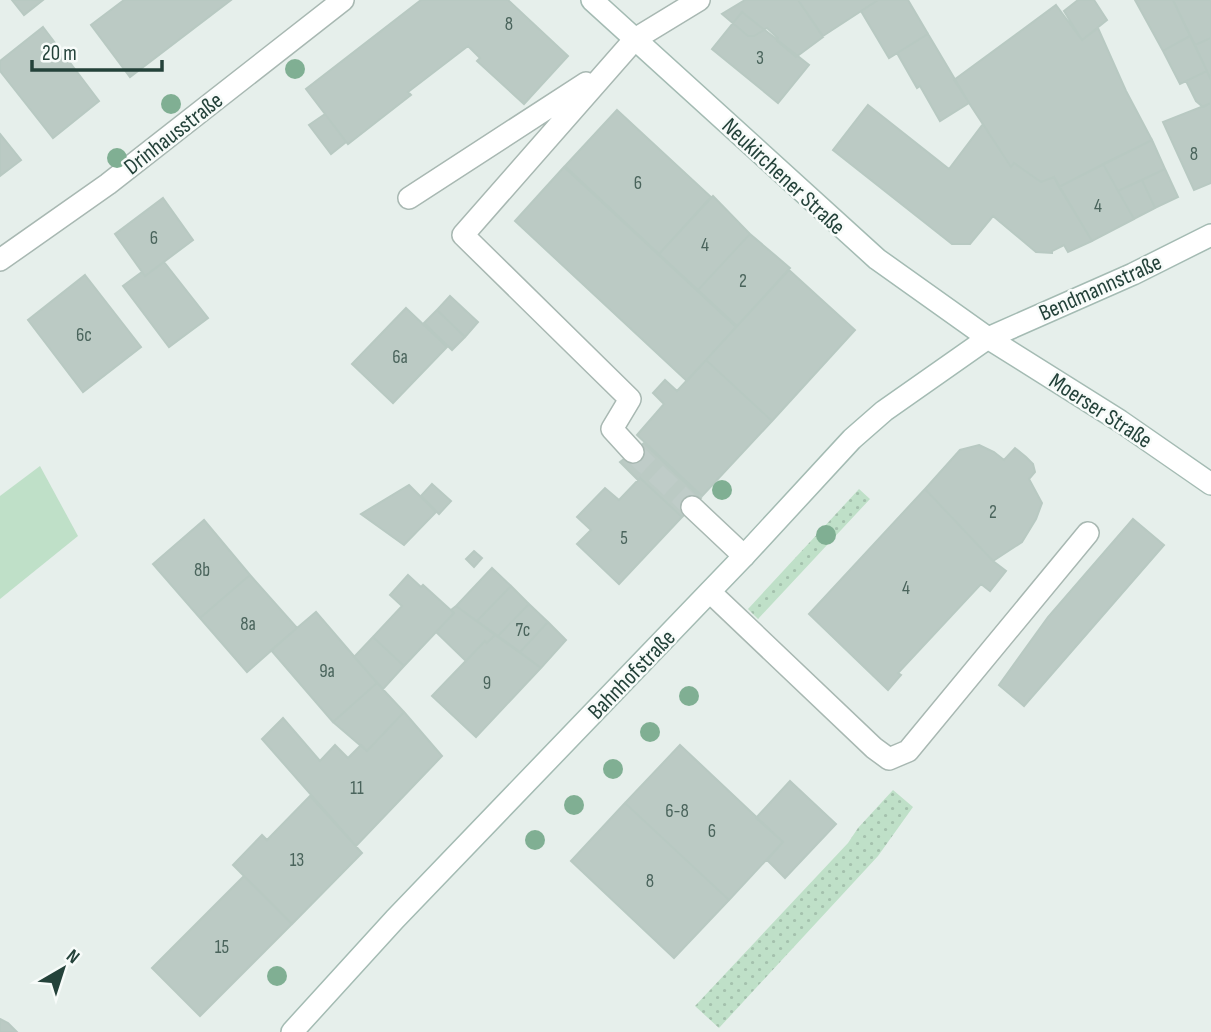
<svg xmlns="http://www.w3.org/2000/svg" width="1211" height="1032" font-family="'Sofia Sans Condensed',sans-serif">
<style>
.grass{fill:url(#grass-dots)}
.park{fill:#bfe0c8}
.building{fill:#bbcac4;stroke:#b8c9c2;stroke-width:2}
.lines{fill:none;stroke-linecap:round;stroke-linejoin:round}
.street-tunnel{stroke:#bfccc8;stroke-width:21;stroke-dasharray:21 10;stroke-linecap:butt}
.lane-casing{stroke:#a8b8b2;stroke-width:24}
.street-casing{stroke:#a8b8b2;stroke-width:24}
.secondary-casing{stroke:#a4bbb3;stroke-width:24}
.lane{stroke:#fff;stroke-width:21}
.street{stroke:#fff;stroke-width:21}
.secondary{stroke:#fff;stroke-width:21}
.tree{fill:#80af93}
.labels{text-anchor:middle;stroke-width:5;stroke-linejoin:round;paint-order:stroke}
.number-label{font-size:19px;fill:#4a645c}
.street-label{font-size:23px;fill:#24423a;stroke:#f7fbf9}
</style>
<defs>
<pattern id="grass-dots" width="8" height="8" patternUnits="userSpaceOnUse" patternTransform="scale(1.75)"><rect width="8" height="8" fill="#bfe0c8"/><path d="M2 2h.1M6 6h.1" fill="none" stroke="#a4c1ad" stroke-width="1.8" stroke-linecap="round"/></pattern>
</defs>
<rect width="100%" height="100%" fill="#e6efeb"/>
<path class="grass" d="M859 489 870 499 758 619 748 609Z
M893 790 913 807 878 856 719 1028 695 1006 848 843 858 828Z"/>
<path class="park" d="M40 466 78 536 0 599V496Z"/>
<path class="building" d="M12 0H43L24 15Z
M124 0H231L130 77 91 25Z
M421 0H508L568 56 524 104 477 61 480 58 468 46 408 92 411 95 348 144 306 89Z
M745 0H798L823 37 796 57 777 41 778 38 767 28 754 36H748L722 14Z
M798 0H878L823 36Z
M878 0H908L928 34 889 58 861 11Z
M1078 0H1094L1107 20 1082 40 1064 11Z
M1135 0H1173L1190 36 1163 51Z
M1173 0H1211V38L1195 45Z
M1056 5 1082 40 1098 28 1126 91 1152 140 1059 187 1054 177 1041 182 1014 163 1011 167 954 80Z
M742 12 809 65 778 103 712 49Z
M43 27 99 101 53 138 0 71V61Z
M928 34 969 103 940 121 920 86 917 88 897 53Z
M1190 36 1207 71 1180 84 1163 51Z
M1211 38V80L1195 45Z
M1207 71 1211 80V103L1203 107 1196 101 1186 81Z
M1211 103V183L1194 190 1163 122Z
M868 105 949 169 983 124 1011 167 1014 163 1041 182 1054 177 1092 241 1068 252 1064 245 1052 251V253L1036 252 993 216 970 244H952L833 150Z
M617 110 711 197 659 254 565 166Z
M325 114 346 142 331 154 309 125Z
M0 134 21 160 0 176Z
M1152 140 1165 169 1118 191 1103 164Z
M1103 164 1134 219 1092 241 1059 187Z
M564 167 736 327 687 381 515 221Z
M1165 169 1178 197 1155 208 1142 180Z
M1142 180 1155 208 1134 219 1118 191Z
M713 196 750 234 698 290 659 254Z
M163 198 193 240 145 276 115 234Z
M750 234 790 268 737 326 698 290Z
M164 262 208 318 169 347 123 286 142 272 145 276Z
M789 270 855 330 772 421 706 360Z
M85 275 141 347 83 392 28 320Z
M450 296 478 322 465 337 437 310Z
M406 308 447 347 393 403 352 364Z
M437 310 465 337 452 350 424 323Z
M706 360 772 421 702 496 637 435 664 404 653 393 665 380 677 391Z
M644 443 701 498 682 517 640 478 638 480 620 462Z
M979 445 994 452 1004 460 1015 448 1026 457 1033 464 1035 472 1029 479 1042 503 1036 519 1022 542 993 561 925 489 960 450Z
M640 478 682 517 619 584 577 544 591 530 577 517 605 488 619 500Z
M432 484 451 501 439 514 421 496Z
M409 485 436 512 404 545 361 514Z
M925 489 993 561 1006 571 990 591 981 584 898 673 901 675 888 690 809 614Z
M1133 519 1164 545 1024 706 999 685 1048 617Z
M204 520 250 575 200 618 153 564Z
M474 551 482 558 474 567 466 559Z
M492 568 511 586 477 621 456 606Z
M250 575 297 628 247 672 200 618Z
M408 575 421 587 423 585 454 613 404 666 373 637 402 606 390 595Z
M511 586 529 604 498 636 477 621Z
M529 604 548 622 520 652 498 636Z
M456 606 495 635 487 643 485 641 466 661 436 632 454 613 451 610Z
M316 612 377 683 333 722 271 650Z
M548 622 566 640 541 668 520 652Z
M495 635 541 668 476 737 432 696 485 641 487 643Z
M373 637 404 666 383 689 354 657Z
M377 683 404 712 367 751 333 722Z
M404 712 442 756 356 846 262 739 283 718 320 761 335 745 348 758 361 745 367 751Z
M680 745 783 842 729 900 625 803Z
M790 781 836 824 785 878 767 860 783 842 756 818Z
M310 796 362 853 292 924 233 865 262 835 267 840Z
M625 803 729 900 674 958 571 861Z
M244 876 292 924 200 1016 152 968Z
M0 1019 8 1023 17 1032H0Z"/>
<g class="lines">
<path class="street-tunnel" d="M633 452 692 507"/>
<g class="lane-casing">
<path id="lane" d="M409 198 586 83
M633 452 612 429 630 399 463 235 635 39 699 0
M692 507 744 556
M710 592 874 748 889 759 908 751 1088 533"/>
</g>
<g class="street-casing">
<path id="street" d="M0 260 108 184 343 0"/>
</g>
<g class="secondary-casing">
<path id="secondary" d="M592 0 877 259 988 338 1120 421 1211 484
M292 1032 395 919 744 556 852 439 884 411 988 338 1133 274 1211 235"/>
</g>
<use href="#lane" class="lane"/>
<use href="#street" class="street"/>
<use href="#secondary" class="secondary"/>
</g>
<g class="tree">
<circle cx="295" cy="69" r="10"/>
<circle cx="171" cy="104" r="10"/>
<circle cx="117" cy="158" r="10"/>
<circle cx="722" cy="490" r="10"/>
<circle cx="826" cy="535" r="10"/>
<circle cx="689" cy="696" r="10"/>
<circle cx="650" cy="732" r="10"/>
<circle cx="613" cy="769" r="10"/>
<circle cx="574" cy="805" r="10"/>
<circle cx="535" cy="840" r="10"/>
<circle cx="277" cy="976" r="10"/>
</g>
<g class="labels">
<g class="number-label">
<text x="509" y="30">8</text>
<text x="760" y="64">3</text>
<text x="1194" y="160">8</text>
<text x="638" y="189">6</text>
<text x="1098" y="212">4</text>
<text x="154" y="244">6</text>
<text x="705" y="251">4</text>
<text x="743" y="287">2</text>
<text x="84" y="341">6c</text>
<text x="400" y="363">6a</text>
<text x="993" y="518">2</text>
<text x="624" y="544">5</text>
<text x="202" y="576">8b</text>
<text x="906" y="594">4</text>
<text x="248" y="630">8a</text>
<text x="523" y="636">7c</text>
<text x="327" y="677">9a</text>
<text x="487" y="689">9</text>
<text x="357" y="794">11</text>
<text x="677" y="817">6-8</text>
<text x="712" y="837">6</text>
<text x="297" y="866">13</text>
<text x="650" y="887">8</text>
<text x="222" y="953">15</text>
</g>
<g class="street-label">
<text transform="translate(173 133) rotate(-38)" y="8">Drinhausstraße</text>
<text transform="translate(784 176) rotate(43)" y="8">Neukirchener Straße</text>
<text transform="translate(1100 287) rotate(-24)" y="8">Bendmannstraße</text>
<text transform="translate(1101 410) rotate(33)" y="8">Moerser Straße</text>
<text transform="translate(631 674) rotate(-46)" y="8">Bahnhofstraße</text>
</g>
</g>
<g transform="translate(63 969) rotate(39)" stroke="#f7fbf9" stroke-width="5" paint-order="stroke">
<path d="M0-5L12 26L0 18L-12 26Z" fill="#24423a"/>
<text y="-10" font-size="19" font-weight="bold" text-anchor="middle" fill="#24423a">N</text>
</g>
<path d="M32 60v10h130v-10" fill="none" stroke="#24423a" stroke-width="3.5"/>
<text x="42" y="60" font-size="21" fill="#24423a" stroke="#f7fbf9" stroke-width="5" paint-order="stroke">20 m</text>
</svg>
